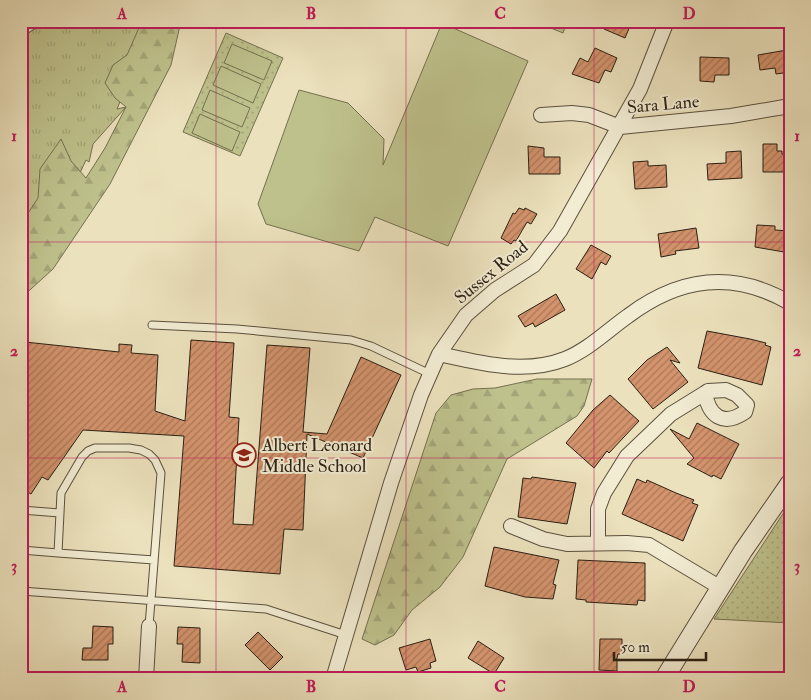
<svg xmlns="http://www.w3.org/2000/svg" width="811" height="700" font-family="'IM FELL Double Pica',serif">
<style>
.grass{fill:url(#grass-tufts);stroke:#747050}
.forest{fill:url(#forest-firs);stroke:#747050}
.park{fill:url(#park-dots);stroke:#747050}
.pitch{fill:#bec18c;stroke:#747050}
.building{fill:url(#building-hatch);stroke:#2a1f13}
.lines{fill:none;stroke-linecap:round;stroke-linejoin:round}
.service-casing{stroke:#5a503d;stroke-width:9}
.minor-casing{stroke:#5a503d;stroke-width:16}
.tertiary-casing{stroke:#5a503d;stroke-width:20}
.service{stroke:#f2ecd3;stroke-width:7}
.minor{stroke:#f2ecd3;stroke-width:14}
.tertiary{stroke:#f2ecd3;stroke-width:18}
.grid{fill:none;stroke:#c2185b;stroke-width:1;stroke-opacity:0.55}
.labels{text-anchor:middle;stroke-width:4;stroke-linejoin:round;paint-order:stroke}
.street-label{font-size:18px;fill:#2a1f13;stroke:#f2ecd3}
.poi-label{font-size:18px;fill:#2a1f13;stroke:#f2ecd3;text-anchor:start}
.neatline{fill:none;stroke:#c2185b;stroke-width:2}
.grid-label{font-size:16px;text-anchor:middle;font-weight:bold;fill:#c2185b}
</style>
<defs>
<pattern id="grass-tufts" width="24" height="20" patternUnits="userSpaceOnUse" patternTransform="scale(1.25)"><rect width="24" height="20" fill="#bec18c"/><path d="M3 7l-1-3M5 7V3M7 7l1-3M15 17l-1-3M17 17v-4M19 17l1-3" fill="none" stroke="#a3a578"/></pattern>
<pattern id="forest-firs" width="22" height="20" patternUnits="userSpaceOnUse" patternTransform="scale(1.25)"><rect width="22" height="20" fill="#bec18c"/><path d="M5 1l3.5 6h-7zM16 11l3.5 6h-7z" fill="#a3a578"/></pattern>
<pattern id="park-dots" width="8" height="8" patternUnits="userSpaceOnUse" patternTransform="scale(1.25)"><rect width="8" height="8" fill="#bec18c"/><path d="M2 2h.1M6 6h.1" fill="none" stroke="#a3a578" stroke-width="1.8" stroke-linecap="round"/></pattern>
<pattern id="building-hatch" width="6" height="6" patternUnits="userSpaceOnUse" patternTransform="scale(1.25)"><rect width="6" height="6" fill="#d3936c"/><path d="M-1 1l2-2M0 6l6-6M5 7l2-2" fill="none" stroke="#ab7758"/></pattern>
</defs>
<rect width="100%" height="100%" fill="#ebe1bc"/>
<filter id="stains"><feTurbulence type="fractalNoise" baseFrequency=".004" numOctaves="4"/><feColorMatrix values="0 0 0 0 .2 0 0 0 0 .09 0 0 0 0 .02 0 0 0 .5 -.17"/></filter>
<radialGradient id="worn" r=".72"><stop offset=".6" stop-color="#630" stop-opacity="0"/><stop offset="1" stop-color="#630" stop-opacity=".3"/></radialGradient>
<path class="grass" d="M21 21H154L117 109 126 107 93 144 89 162 86 160 21 300Z"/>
<path class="forest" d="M142 21H181L171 65 110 184 53 269 21 298V224L38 198 40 169 61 139 71 161 86 178 105 148 126 107 115 98 105 83 113 65 127 55Z
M537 379H592L584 406 577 416 507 459 463 557 440 587 412 610 394 635 375 645 362 639 436 413 451 395 473 389 495 388Z"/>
<path class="park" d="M226 33 283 58 240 156 183 132Z
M790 503V623L714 619Z"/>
<path class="pitch" d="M534 21H567L563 33Z
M442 23 528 61 448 246 375 217 359 251 266 224 258 204 299 90 348 103 384 139 383 165Z
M232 44 272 61 264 80 224 63Z
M221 66 261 84 253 103 213 85Z
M210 90 250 108 242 127 202 110Z
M200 114 240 132 232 151 192 133Z"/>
<path class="building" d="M608 21H621L630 26 625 38 604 29Z
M595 48 617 58 611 72 605 70 599 83 572 74 580 58 588 62Z
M787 50 790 72 776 74 775 68 760 70 758 55Z
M700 57 729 58V75H715L714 82 700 81Z
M763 144H777V151H782V154H790V172H763Z
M528 146 544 148V157H560V174H529Z
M741 151 742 178 708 180 707 164 726 163V152Z
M648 161V166L666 165 667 187 635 189 633 162Z
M519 208 524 210 525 208 537 214 531 224 527 222 516 241 514 240 511 244 501 238 513 213 515 214Z
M757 225 775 226V230L790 231V253L755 247Z
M696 228 699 248 675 251 676 254 661 257 658 234Z
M591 245 611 256 606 265 601 262 592 279 576 269Z
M556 294 565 310 535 327 533 323 525 327 518 316Z
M707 331 750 339 766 343 765 345 771 347 762 385 698 368Z
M191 340 234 343 229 417 239 418 233 524 253 525 267 345 310 348 303 432 327 434 361 357 401 375 363 458 307 434 303 530 284 529 280 574 174 566 184 436 83 430 48 480 42 477 31 494 21 488V395L25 342 119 352V344L132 345 131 353 158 355 155 411 185 421Z
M667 347 680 363 670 360 688 382 653 409 628 379 647 360Z
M610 395 639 421 609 453 607 451 594 468 566 443 593 410Z
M697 423 739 444 721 479 713 475 712 477 687 464 694 458 670 429 689 439Z
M532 477 576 483 567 524 518 517 523 478 531 479Z
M637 479 646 483 647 480 676 493 694 500 692 503 698 505 683 541 622 514Z
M494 547 559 560 553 584 556 585 553 599 525 597 485 586Z
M578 560 645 563V601L638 600 637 605 586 602V600L576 599Z
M93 626 113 627V644H108V660H82L83 648H92Z
M178 627 200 628V663L182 662 183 644H177Z
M258 632 283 657 270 670 245 645Z
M430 639 436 661 430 663 431 668 418 672 416 667 406 670 399 648Z
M600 639H622V654H618L617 658V671L599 670Z
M478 641 504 658 494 674 468 658Z"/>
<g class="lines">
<g class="service-casing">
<path id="service" d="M21 33 33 25 53 21
M152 325 237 329 351 340 371 346 430 374
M21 510 60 513
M21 550 58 553
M21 591 266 609 346 635
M149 626 161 473 155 460 149 454 141 450 129 448H95L88 451 82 457 61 493 58 553 154 560"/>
</g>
<g class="minor-casing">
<path id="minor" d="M541 115 572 113 589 115 620 127 731 116 790 106
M439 354C480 363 524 375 565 359 588 350 608 330 628 316 680 277 733 270 790 303
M726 390 737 395 747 405 745 412C723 427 709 416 705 393L708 391Z
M511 526 543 539 567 544 627 543 649 545 721 588
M598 543V509L604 493 627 456 671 414 705 393
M146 679 149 626
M333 679 391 483 421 395 439 354 466 315 495 290 534 265 560 231 640 89 667 21"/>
</g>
<g class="tertiary-casing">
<path id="tertiary" d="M664 679 743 551 790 483"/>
</g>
<use href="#service" class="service"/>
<use href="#minor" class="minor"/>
<use href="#tertiary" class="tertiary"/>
</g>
<path class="grid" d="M216 21V679M406 21V679M594 21V679M21 242H790M21 458H790"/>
<defs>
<g id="school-ring" transform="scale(1.25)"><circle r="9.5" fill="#f2ecd3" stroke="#8f2418" stroke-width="1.5"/><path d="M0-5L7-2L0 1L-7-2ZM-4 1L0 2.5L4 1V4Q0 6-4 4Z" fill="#8f2418"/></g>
</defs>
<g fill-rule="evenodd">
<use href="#school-ring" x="244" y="455"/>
</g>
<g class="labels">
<g class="street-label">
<text transform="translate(663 104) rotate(-5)" y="6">Sara Lane</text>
<text transform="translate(491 272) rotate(-39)" y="6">Sussex Road</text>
</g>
<g class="poi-label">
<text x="262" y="451">Albert Leonard<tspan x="262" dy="21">Middle School</tspan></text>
</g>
</g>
<rect width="811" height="700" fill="none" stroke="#ebe1bc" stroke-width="55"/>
<path d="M614 652v8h92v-8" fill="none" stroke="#2a1f13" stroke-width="2.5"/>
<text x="621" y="652" font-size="15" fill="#2a1f13" stroke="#f2ecd3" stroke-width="4" paint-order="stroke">50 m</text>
<rect x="28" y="28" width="756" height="644" class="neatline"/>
<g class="grid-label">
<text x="122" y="19">A</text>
<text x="311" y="19">B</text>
<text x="500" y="19">C</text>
<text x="689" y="19">D</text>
<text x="14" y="141">1</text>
<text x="797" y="141">1</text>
<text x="14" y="356">2</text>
<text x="797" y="356">2</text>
<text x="14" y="571">3</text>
<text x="797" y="571">3</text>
<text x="122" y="692">A</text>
<text x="311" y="692">B</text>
<text x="500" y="692">C</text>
<text x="689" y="692">D</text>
</g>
<rect width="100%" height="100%" filter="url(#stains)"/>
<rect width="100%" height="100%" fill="url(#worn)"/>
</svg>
